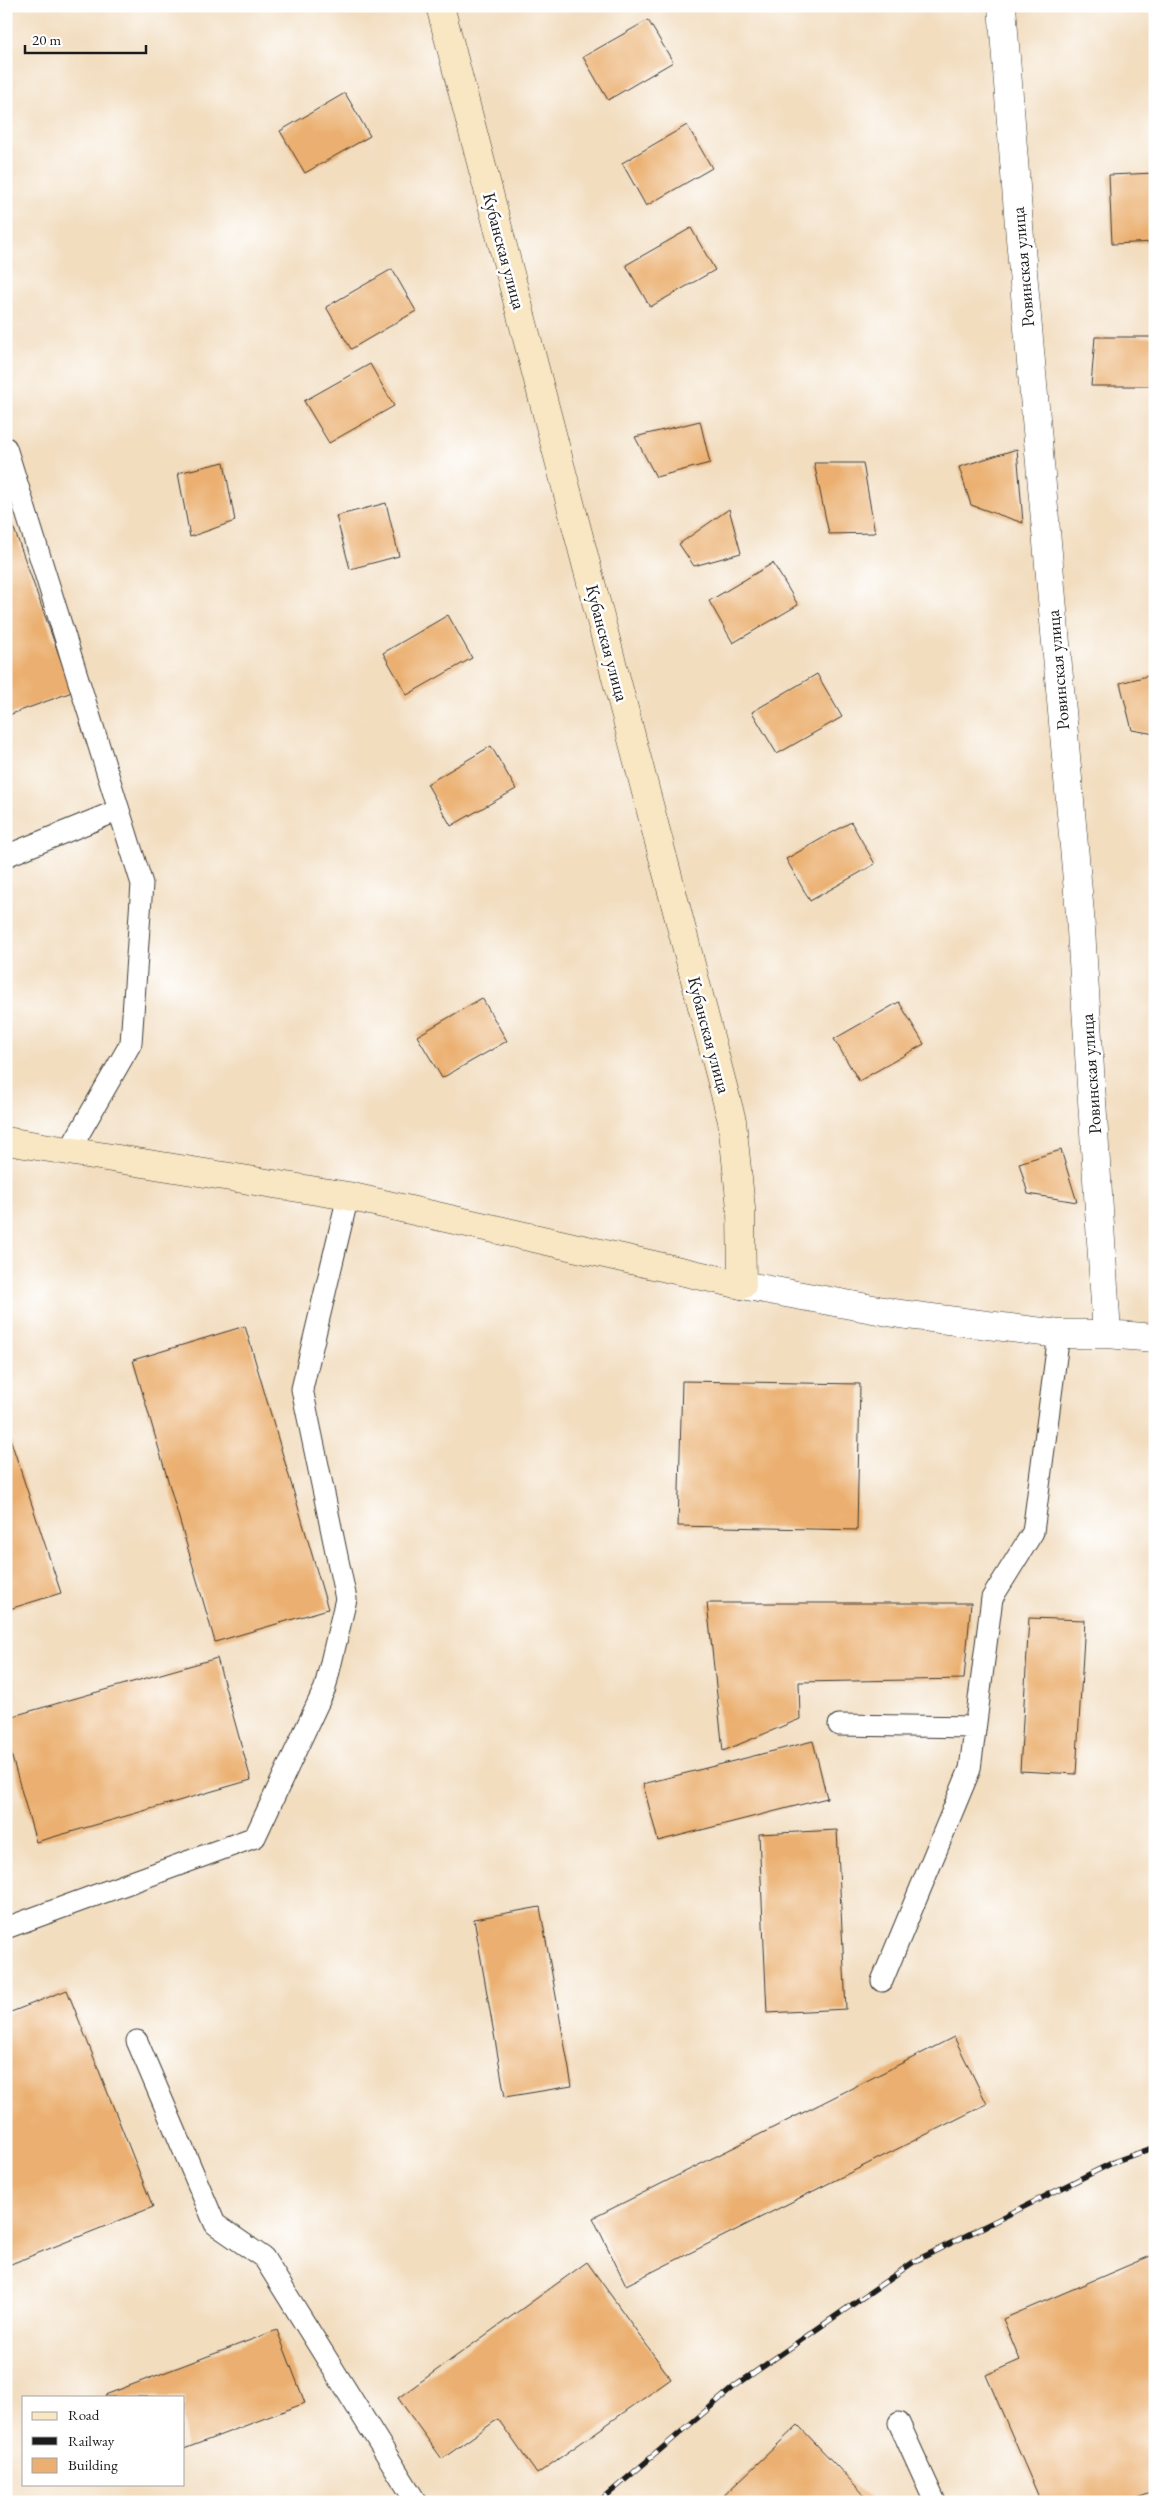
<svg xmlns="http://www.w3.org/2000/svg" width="1161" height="2508" font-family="'EB Garamond',serif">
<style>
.building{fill:#ebb071}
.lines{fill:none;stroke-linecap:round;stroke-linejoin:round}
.lane-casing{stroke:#3c3934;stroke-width:23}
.street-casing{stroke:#3c3934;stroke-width:29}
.secondary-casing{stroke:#3c3934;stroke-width:29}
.lane{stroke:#fff;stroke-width:21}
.street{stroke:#fff;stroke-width:28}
.secondary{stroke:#f9e7c3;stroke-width:28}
.rail-casing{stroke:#1c1c1c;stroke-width:5.5}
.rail{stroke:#fff;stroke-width:4;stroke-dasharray:11;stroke-linecap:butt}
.labels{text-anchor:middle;stroke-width:5;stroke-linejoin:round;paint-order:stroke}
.street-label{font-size:18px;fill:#1c1c1c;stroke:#fff}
</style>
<rect width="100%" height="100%" fill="#fff"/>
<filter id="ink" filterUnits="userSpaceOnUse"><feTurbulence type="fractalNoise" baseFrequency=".02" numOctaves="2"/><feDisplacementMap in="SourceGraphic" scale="10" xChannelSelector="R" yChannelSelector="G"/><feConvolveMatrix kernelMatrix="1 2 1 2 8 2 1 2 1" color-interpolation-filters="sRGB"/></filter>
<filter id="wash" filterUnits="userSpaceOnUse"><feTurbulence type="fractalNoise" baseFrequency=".0096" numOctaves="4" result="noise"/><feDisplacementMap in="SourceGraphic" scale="20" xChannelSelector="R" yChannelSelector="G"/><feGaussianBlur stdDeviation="1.12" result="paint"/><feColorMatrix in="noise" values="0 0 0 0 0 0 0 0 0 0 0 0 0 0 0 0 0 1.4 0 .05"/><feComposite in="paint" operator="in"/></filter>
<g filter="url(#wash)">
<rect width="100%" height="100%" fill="#f2ddbf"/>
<g id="blocks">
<path class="building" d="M648 20 673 62 608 100 583 57Z
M345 93 370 136 305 173 280 131Z
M687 125 712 168 646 206 622 163Z
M1155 173V242L1112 244 1109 175Z
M691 228 715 270 650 307 626 265Z
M392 269 416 311 351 349 326 307Z
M1095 337H1155V386H1091Z
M370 364 394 406 329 443 304 401Z
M700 421 710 463 656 477 635 437Z
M1017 449 1023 523 971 505 959 467Z
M224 462 235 521 190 537 178 473Z
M814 463H863L875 533 829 534Z
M386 503 399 556 350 569 336 516Z
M6 506 72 692 6 716Z
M729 509 741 553 694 566 679 544Z
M773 563 798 605 733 643 709 601Z
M448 615 472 658 407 695 383 653Z
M817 674 842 717 777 754 752 712Z
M1155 674V734L1132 730 1120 683Z
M491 746 516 789 451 826 427 784Z
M851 822 875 864 810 901 786 859Z
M482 998 507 1041 442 1078 417 1036Z
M899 1002 924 1044 859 1081 834 1039Z
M1061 1150 1077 1202 1028 1194 1019 1163Z
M245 1326 328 1609 215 1642 133 1360Z
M682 1381 860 1384 857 1530 678 1526Z
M6 1426 61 1593 6 1610Z
M707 1603H971L964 1679 799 1682 800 1719 723 1751Z
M1029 1618 1085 1620 1076 1774 1020 1771Z
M217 1658 251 1780 36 1842 6 1736V1718Z
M813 1741 827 1798 658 1841 643 1784Z
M837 1830 846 2009 767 2013 759 1834Z
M540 1907 572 2086 505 2097 474 1919Z
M67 1990 153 2207 6 2266V2014Z
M954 2037 987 2104 626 2285 593 2218Z
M1155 2254V2491L1129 2502H1041L986 2375 1020 2360 1003 2319Z
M587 2262 671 2379 537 2474 498 2419 442 2459 398 2398Z
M277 2330 305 2403 184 2449V2397H106L105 2395Z
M798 2425 871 2502H717Z"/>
</g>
</g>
<g filter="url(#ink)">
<use href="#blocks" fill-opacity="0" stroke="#3c3934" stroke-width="1"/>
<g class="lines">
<g class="lane-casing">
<path id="lane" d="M6 448 142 884 131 1043 69 1151
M6 856 119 810
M839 1725 975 1727
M6 1928 255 1837 325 1688 346 1599 302 1389 348 1196
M882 1981 970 1769 992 1598 1033 1532 1059 1334
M137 2041 215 2224 264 2258 416 2502
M899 2423 935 2502"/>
</g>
<g class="street-casing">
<path id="street" d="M1002 6 1020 238 1080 914 1107 1334
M742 1285 900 1314 1059 1334H1107L1155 1338"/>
</g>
<g class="secondary-casing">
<path id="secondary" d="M6 1141 348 1196 742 1285 741 1208 732 1121 440 6"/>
</g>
<use href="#lane" class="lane"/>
<use href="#street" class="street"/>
<use href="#secondary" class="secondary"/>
<g class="rail-casing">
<path id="rail" d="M599 2502 735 2386 915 2261 1116 2161 1155 2147"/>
</g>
<use href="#rail" class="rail"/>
</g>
</g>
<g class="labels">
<g class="street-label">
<text transform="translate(504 251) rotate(75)" y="6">Кубанская улица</text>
<text transform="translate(1023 267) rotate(-95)" y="6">Ровинская улица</text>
<text transform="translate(607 643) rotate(75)" y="6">Кубанская улица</text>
<text transform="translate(1058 670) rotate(-95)" y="6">Ровинская улица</text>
<text transform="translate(709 1035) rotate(75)" y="6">Кубанская улица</text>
<text transform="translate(1091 1074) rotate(-94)" y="6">Ровинская улица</text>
</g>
</g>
<rect width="1161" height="2508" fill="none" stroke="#fff" stroke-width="25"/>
<rect x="22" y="2396" width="162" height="90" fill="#ffffff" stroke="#a4a4a4"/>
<rect x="32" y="2412" width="25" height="8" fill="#f9e7c3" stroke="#a4a4a4"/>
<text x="68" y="2420" font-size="15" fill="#1c1c1c">Road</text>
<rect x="32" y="2437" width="25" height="8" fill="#1c1c1c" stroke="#a4a4a4"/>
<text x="68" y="2446" font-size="15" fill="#1c1c1c">Railway</text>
<rect x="32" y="2458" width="25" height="15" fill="#ebb071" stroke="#a4a4a4"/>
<text x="68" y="2470" font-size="15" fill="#1c1c1c">Building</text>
<path d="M25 45v8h121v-8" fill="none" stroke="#1c1c1c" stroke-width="2.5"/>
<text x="32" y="45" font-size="15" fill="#1c1c1c" stroke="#ffffff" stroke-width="4" paint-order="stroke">20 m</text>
</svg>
